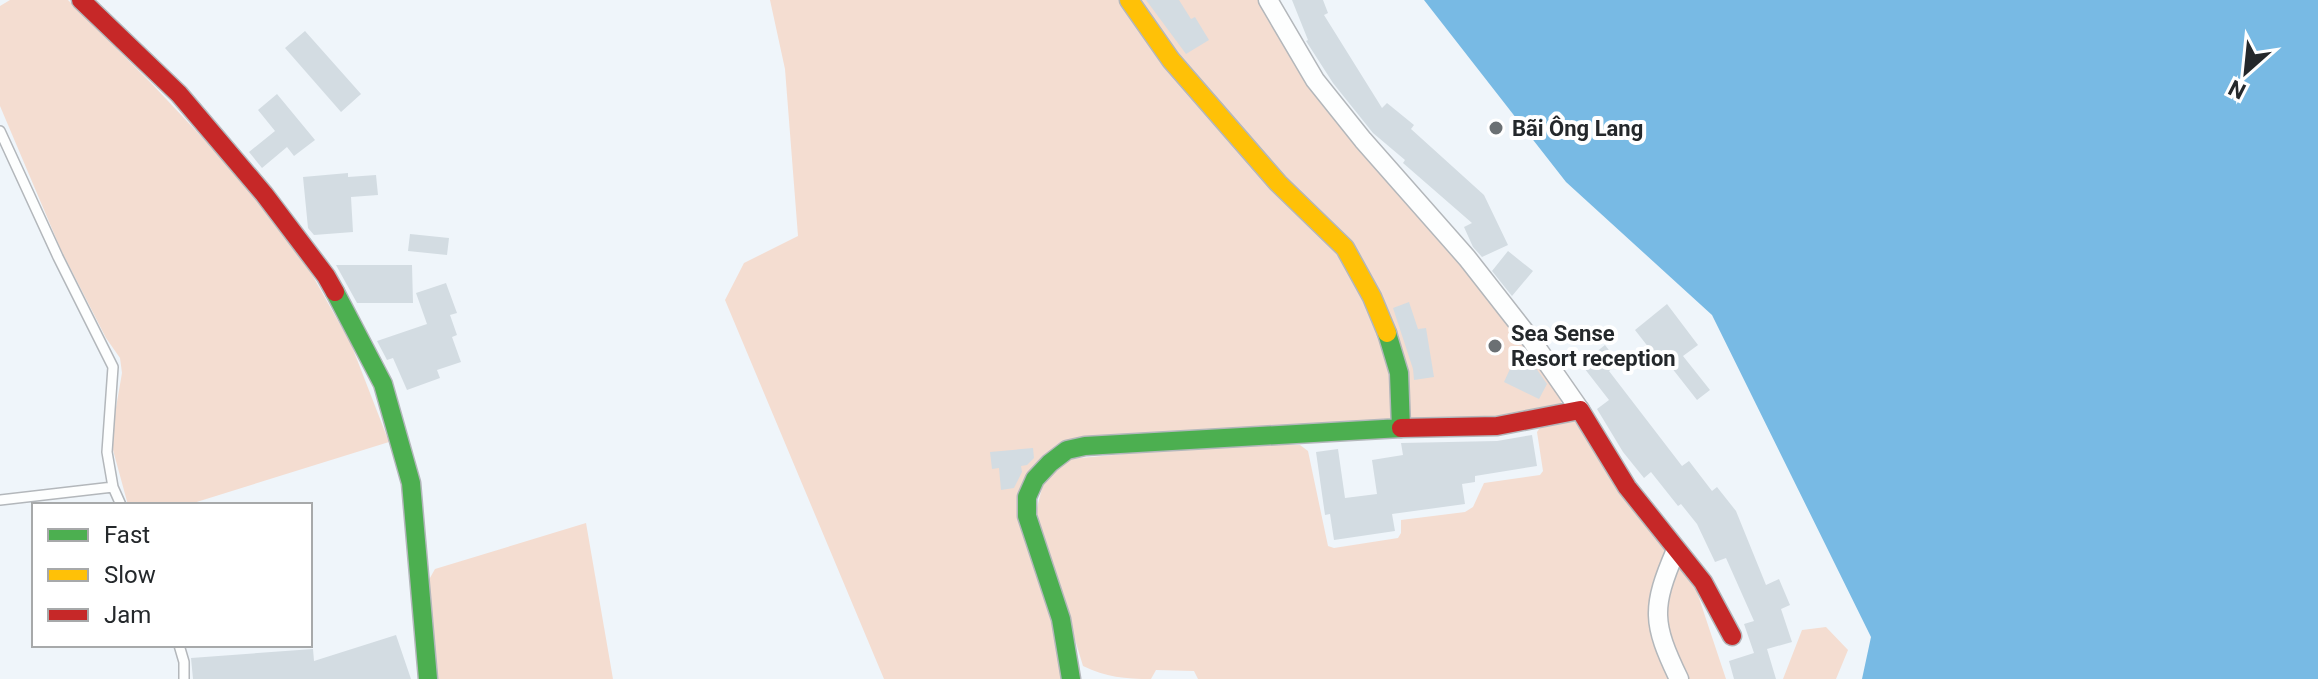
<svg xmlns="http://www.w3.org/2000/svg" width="2318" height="679" font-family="Roboto,sans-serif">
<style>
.green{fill:#f4ddd1}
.water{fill:#78bae4}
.building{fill:#d3dce2}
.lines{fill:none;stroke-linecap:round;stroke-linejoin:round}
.lane-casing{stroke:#b3b7bb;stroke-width:12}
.street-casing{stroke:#b3b7bb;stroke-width:21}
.fast-casing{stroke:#b3b7bb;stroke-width:21}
.slow-casing{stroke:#b3b7bb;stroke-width:21}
.jam-casing{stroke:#b3b7bb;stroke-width:21}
.lane{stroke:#fdfefe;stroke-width:9}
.street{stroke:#fdfefe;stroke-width:18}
.fast{stroke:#4caf50;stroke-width:18}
.slow{stroke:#ffc107;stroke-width:18}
.jam{stroke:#c62828;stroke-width:18}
.poi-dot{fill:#6b7073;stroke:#fff;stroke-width:3}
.labels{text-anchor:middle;stroke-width:8;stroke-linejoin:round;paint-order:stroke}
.poi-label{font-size:22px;font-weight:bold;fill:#24282b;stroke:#fff;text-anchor:start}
</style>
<rect width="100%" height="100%" fill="#eff5fa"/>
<path class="green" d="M10 0H68L152 84 230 167 301 255 351 344 389 442 187 505H128L113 450V425L122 373 120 358 106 338 61 250 0 106V6Z
M770 0H1261L1462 259 1563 398 1558 410 1522 418 1084 437 1030 477 1061 679H884L725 300 744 263 798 236 785 69Z
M1572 418 1697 592 1726 679H1198L1194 671 1156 670 1151 679C1125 679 1106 677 1083 666L1036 512 1044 480 1069 459 1235 444 1300 445 1308 451 1328 546 1334 548 1398 538 1401 533V520L1465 512 1473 507 1484 483 1540 475 1543 471 1537 432 1542 425Z
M586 523 613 679H438L426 585 435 569Z
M1826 627 1848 650 1836 679H1783L1802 630Z"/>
<path class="water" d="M1424 0H2318V679H1862L1871 637 1712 315 1566 182Z"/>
<path class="building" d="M1146 0H1179L1191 19 1195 17 1209 40 1186 54Z
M1292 0H1323L1328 13 1324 15 1382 108 1387 103 1414 125 1411 129 1484 195 1508 245 1482 257 1473 247 1464 227 1472 223 1403 163 1405 160 1373 133 1333 83 1306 41 1308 40Z
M305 31 361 94 341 112 285 48Z
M277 94 315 140 294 156 287 147 262 168 249 152 275 131 258 110Z
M348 173V177L376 175 378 195 351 197 353 232 314 235 308 228 303 177Z
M410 234 449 238 447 255 408 251Z
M1508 251 1533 271 1512 296 1492 271Z
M336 265H412L413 303H357Z
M446 283 457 313 450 315 457 335 452 337 461 362 437 370 440 378 407 390 393 358 387 360 377 341 427 324 416 293Z
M1409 302 1418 329 1426 328 1434 377 1414 380 1413 369 1393 308Z
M1667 304 1698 345 1683 356 1710 390 1697 400 1664 358 1660 362 1635 330Z
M1605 345 1619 363 1609 371 1682 466 1689 461 1712 491 1717 487 1736 511 1766 585 1779 579 1790 605 1781 609 1792 642 1767 649 1776 679H1734L1729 661 1754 653 1744 624 1754 621 1726 558 1715 562 1697 524 1681 504 1678 506 1651 472 1644 478 1623 452 1597 409 1609 400 1581 364Z
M1515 358 1536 368 1547 384 1539 399 1504 382Z
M1532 435 1537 466 1475 476V482L1462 484 1465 504 1392 514 1395 531 1334 540 1330 514 1325 515 1316 452 1338 449 1345 498 1377 494 1372 460 1403 455 1401 443 1497 441Z
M1033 448 1034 458 1027 465 1021 466 1022 472 1014 488 1001 490 999 468 992 469 990 452Z
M396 635 411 679H193L191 658 313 649 314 661Z"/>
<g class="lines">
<g class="lane-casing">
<path id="lane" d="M0 131 58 257 113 367 107 452 113 487 121 505
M0 500 113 487
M179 645 184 662V679"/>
</g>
<g class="street-casing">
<path id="street" d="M1268 0 1315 80 1363 140 1467 258 1532 341 1580 410
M1676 550C1651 608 1652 623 1679 679"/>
</g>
<g class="fast-casing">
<path id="fast" d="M335 292 383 384 411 483 428 679
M1071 679 1061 619 1027 516V497L1035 479 1050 463 1067 450 1085 446 1401 428 1399 373 1387 333"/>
</g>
<g class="slow-casing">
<path id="slow" d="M1129 0 1171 60 1278 183 1345 248 1372 297 1387 333"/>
</g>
<g class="jam-casing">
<path id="jam" d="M81 0 179 94 264 194 326 276 335 292
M1401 428 1497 426 1580 410 1627 487 1703 582 1732 636"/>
</g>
<use href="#lane" class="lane"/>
<use href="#street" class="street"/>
<use href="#fast" class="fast"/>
<use href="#slow" class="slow"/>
<use href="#jam" class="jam"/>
</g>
<g class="poi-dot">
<circle cx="1496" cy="128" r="8"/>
<circle cx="1495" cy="346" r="8"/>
</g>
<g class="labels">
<g class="poi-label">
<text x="1512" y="136">Bãi Ông Lang</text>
<text x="1511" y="341">Sea Sense<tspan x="1511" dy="25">Resort reception</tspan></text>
</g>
</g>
<rect x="32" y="503" width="280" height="144" fill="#ffffff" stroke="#a7a9aa" stroke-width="2"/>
<rect x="48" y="529" width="40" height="12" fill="#4caf50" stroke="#a7a9aa" stroke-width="2"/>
<text x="104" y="543" font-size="24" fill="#24282b">Fast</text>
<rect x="48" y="569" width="40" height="12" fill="#ffc107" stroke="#a7a9aa" stroke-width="2"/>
<text x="104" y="583" font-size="24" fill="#24282b">Slow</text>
<rect x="48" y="609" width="40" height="12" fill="#c62828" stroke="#a7a9aa" stroke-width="2"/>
<text x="104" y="623" font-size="24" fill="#24282b">Jam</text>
<g transform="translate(2246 72) rotate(207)" stroke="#ffffff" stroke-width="6" paint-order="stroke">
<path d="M0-6L14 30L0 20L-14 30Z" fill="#24282b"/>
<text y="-12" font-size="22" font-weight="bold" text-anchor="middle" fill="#24282b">N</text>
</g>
</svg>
